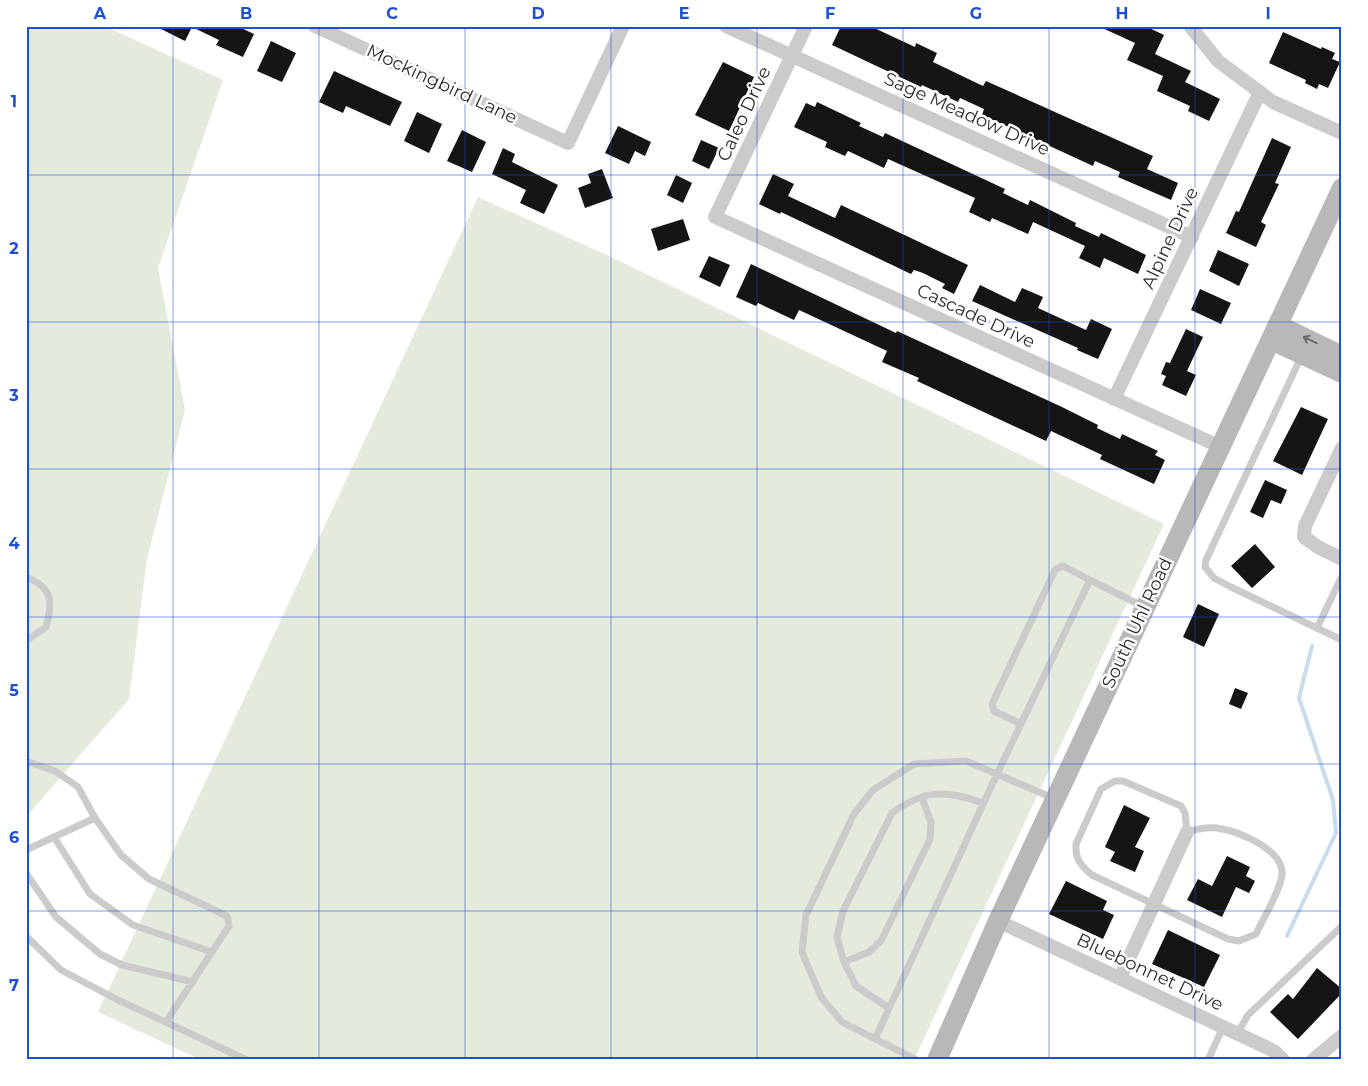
<svg xmlns="http://www.w3.org/2000/svg" width="1368" height="1086" font-family="Montserrat,sans-serif">
<style>
.green{fill:#e4ebdc}
.lines{fill:none;stroke-linecap:round;stroke-linejoin:round}
.stream{stroke:#c8dceb;stroke-width:4}
.building{fill:#151515}
.lane{stroke:#cbcbcb;stroke-width:7}
.street{stroke:#cbcbcb;stroke-width:14}
.secondary{stroke:#b8b8b8;stroke-width:20}
.oneway{stroke:#6c6c6c}
.grid{fill:none;stroke:#1d4ed8;stroke-width:1;stroke-opacity:0.55}
.labels{text-anchor:middle;stroke-width:5;stroke-linejoin:round;paint-order:stroke}
.street-label{font-size:18px;fill:#2e2e2e;stroke:#fff}
.neatline{fill:none;stroke:#1d4ed8;stroke-width:2}
.grid-label{font-size:16px;text-anchor:middle;font-weight:bold;fill:#1d4ed8}
</style>
<rect width="100%" height="100%" fill="#fff"/>
<path class="green" d="M26 26H104L223 80 158 268 185 410 147 559 129 699 26 817Z
M478 197 609 256 1164 524 914 1060H201L98 1012Z"/>
<g class="lines">
<path class="stream" d="M1287 936 1336 833 1333 800 1299 698 1312 646"/>
</g>
<path class="building" d="M155 26H237L254 34 243 57 216 45 219 40 192 27 185 41Z
M841 26H870L915 47 916 43 937 53 933 62 983 86 986 81 1153 156 1147 169 1178 183 1171 200 1118 177 1120 172 1095 161 1093 166 982 115 984 109 960 98 958 102 922 85 921 87 832 45Z
M1098 26H1145L1164 35 1155 54 1191 71 1185 82 1220 99 1209 121 1188 111 1190 106 1157 91 1163 76 1127 60 1135 43Z
M1283 32 1321 49 1322 47 1335 53 1332 59 1340 62 1328 88 1319 84 1317 89 1305 83 1306 80 1269 63Z
M271 41 296 53 282 82 257 71Z
M723 62 754 77 729 131 695 115Z
M334 71 402 102 390 126 346 106 343 113 319 102Z
M817 102 861 123 859 126 883 137 885 133 1005 189 1003 193 1028 205 1030 200 1076 223 1075 226 1099 237 1101 233 1146 255 1138 274 1104 258 1100 268 1079 258 1085 246 1033 222 1028 234 992 218 990 222 969 212 975 198 888 159 884 168 848 151 845 156 825 147 827 142 794 127 806 103 815 107Z
M417 112 442 124 429 153 404 141Z
M618 126 651 142 645 156 635 151 629 164 605 153Z
M462 130 486 142 472 172 447 161Z
M1272 138 1291 147 1275 183 1279 184 1261 222 1266 225 1256 247 1226 233 1236 211 1239 212Z
M701 140 719 148 709 169 692 161Z
M503 148 515 154 512 162 558 185 544 214 520 203 526 190 492 174Z
M602 169 613 198 585 208 578 188 591 183 588 174Z
M773 174 794 184 788 196 835 218 841 205 968 265 954 294 942 288 945 284 923 273 914 270 911 274 781 212 780 214 759 204Z
M676 175 692 183 683 203 667 195Z
M683 219 690 240 658 251 651 229Z
M1218 250 1249 264 1239 286 1209 271Z
M709 256 730 265 720 287 699 277Z
M751 264 896 333 897 331 1062 407 1098 425 1097 428 1120 439 1122 434 1158 451 1155 455 1165 460 1154 484 1100 459 1102 455 1051 431 1046 441 917 381 919 378 882 362 887 351 799 310 794 320 758 303 756 306 736 297Z
M980 285 1015 302 1022 288 1043 297 1038 308 1086 330 1091 319 1112 329 1098 359 1077 350 1078 348 972 301Z
M1200 289 1231 303 1221 324 1191 310Z
M1186 329 1203 337 1187 371 1196 375 1186 396 1162 385 1166 376 1161 374 1166 362 1170 363Z
M1301 407 1328 419 1302 475 1273 461Z
M1265 480 1287 490 1281 504 1271 500 1263 518 1250 512Z
M1255 544 1275 567 1252 588 1231 566Z
M1198 604 1219 614 1204 647 1183 637Z
M1235 688 1248 693 1241 709 1229 704Z
M1124 805 1150 818 1135 847 1144 851 1135 872 1110 861 1115 852 1105 847Z
M1227 856 1250 867 1246 876 1255 881 1249 893 1236 887 1222 917 1187 900 1198 879 1212 886Z
M1066 881 1107 901 1103 910 1114 915 1103 939 1049 914Z
M1168 930 1220 955 1204 987 1152 964Z
M1317 968 1342 989V993L1298 1039 1270 1012 1288 994 1293 999Z"/>
<g class="lines">
<path class="lane" d="M1302 355 1206 560 1205 567 1214 578 1231 587 1342 640
M26 577C53 588 53 602 46 627L26 641
M1317 628 1342 576
M1021 724 994 711 992 704 1055 570 1063 566 1090 580
M26 761 55 771 78 787 95 818 26 850
M1115 781H1123L1181 806 1185 813 1187 832C1197 829 1206 827 1217 828 1238 831 1283 849 1282 874 1281 889 1263 919 1256 934L1239 941 1228 939 1092 875C1081 866 1075 859 1076 844L1101 789Z
M95 818 121 855 149 879 227 916 229 926 166 1022
M54 837 90 894 133 925 212 952
M26 873 56 917 100 954 122 965 193 982
M26 936 61 970 116 999 247 1060
M844 962 869 952 881 941 930 839 931 822 922 798
M889 1008 856 986 844 962 837 937 843 911 892 813C925 789 946 790 983 803
M1237 1034 1248 1015 1342 926
M875 1039 997 774 1090 580 1144 607
M917 1060 842 1022 821 997 802 952 806 915 854 814 873 790 914 764 966 761 1053 798
M1208 1060 1223 1027"/>
<path class="street" d="M315 26 568 143 623 26
M726 26 1192 237
M806 26 715 217 1221 447
M1190 26 1218 61 1273 102 1342 133
M1114 399 1260 92
M1342 448 1305 526 1304 537 1318 547 1342 559
M998 921 1274 1051 1283 1060
M1120 978 1187 832
M1313 1060 1342 1036"/>
<path class="secondary" d="M1278 325 1342 356
M1271 340 1342 373
M937 1060 998 921 1342 188"/>
</g>
<defs><path id="oneway-shaft" d="M-6 0H5M1.5-3L5.5 0L1.5 3" fill="none" stroke-width="1.6" stroke-linecap="round" stroke-linejoin="round" transform="scale(1.25)"/></defs>
<use class="oneway" href="#oneway-shaft" transform="translate(1310 340) rotate(-155)"/>
<path class="grid" d="M173 26V1060M319 26V1060M465 26V1060M611 26V1060M757 26V1060M903 26V1060M1049 26V1060M1195 26V1060M26 175H1342M26 322H1342M26 469H1342M26 617H1342M26 764H1342M26 911H1342"/>
<g class="labels">
<g class="street-label">
<text transform="translate(442 84) rotate(25)" y="6">Mockingbird Lane</text>
<text transform="translate(744 114) rotate(-65)" y="6">Caleo Drive</text>
<text transform="translate(967 114) rotate(24)" y="6">Sage Meadow Drive</text>
<text transform="translate(1170 238) rotate(-65)" y="6">Alpine Drive</text>
<text transform="translate(976 316) rotate(25)" y="6">Cascade Drive</text>
<text transform="translate(1137 623) rotate(-65)" y="6">South Uhl Road</text>
<text transform="translate(1150 972) rotate(25)" y="6">Bluebonnet Drive</text>
</g>
</g>
<rect width="1368" height="1086" fill="none" stroke="#ffffff" stroke-width="55"/>
<rect x="28" y="28" width="1312" height="1030" class="neatline"/>
<g class="grid-label">
<text x="100" y="19">A</text>
<text x="246" y="19">B</text>
<text x="392" y="19">C</text>
<text x="538" y="19">D</text>
<text x="684" y="19">E</text>
<text x="830" y="19">F</text>
<text x="976" y="19">G</text>
<text x="1122" y="19">H</text>
<text x="1268" y="19">I</text>
<text x="14" y="107">1</text>
<text x="14" y="254">2</text>
<text x="14" y="401">3</text>
<text x="14" y="549">4</text>
<text x="14" y="696">5</text>
<text x="14" y="843">6</text>
<text x="14" y="991">7</text>
</g>
</svg>
